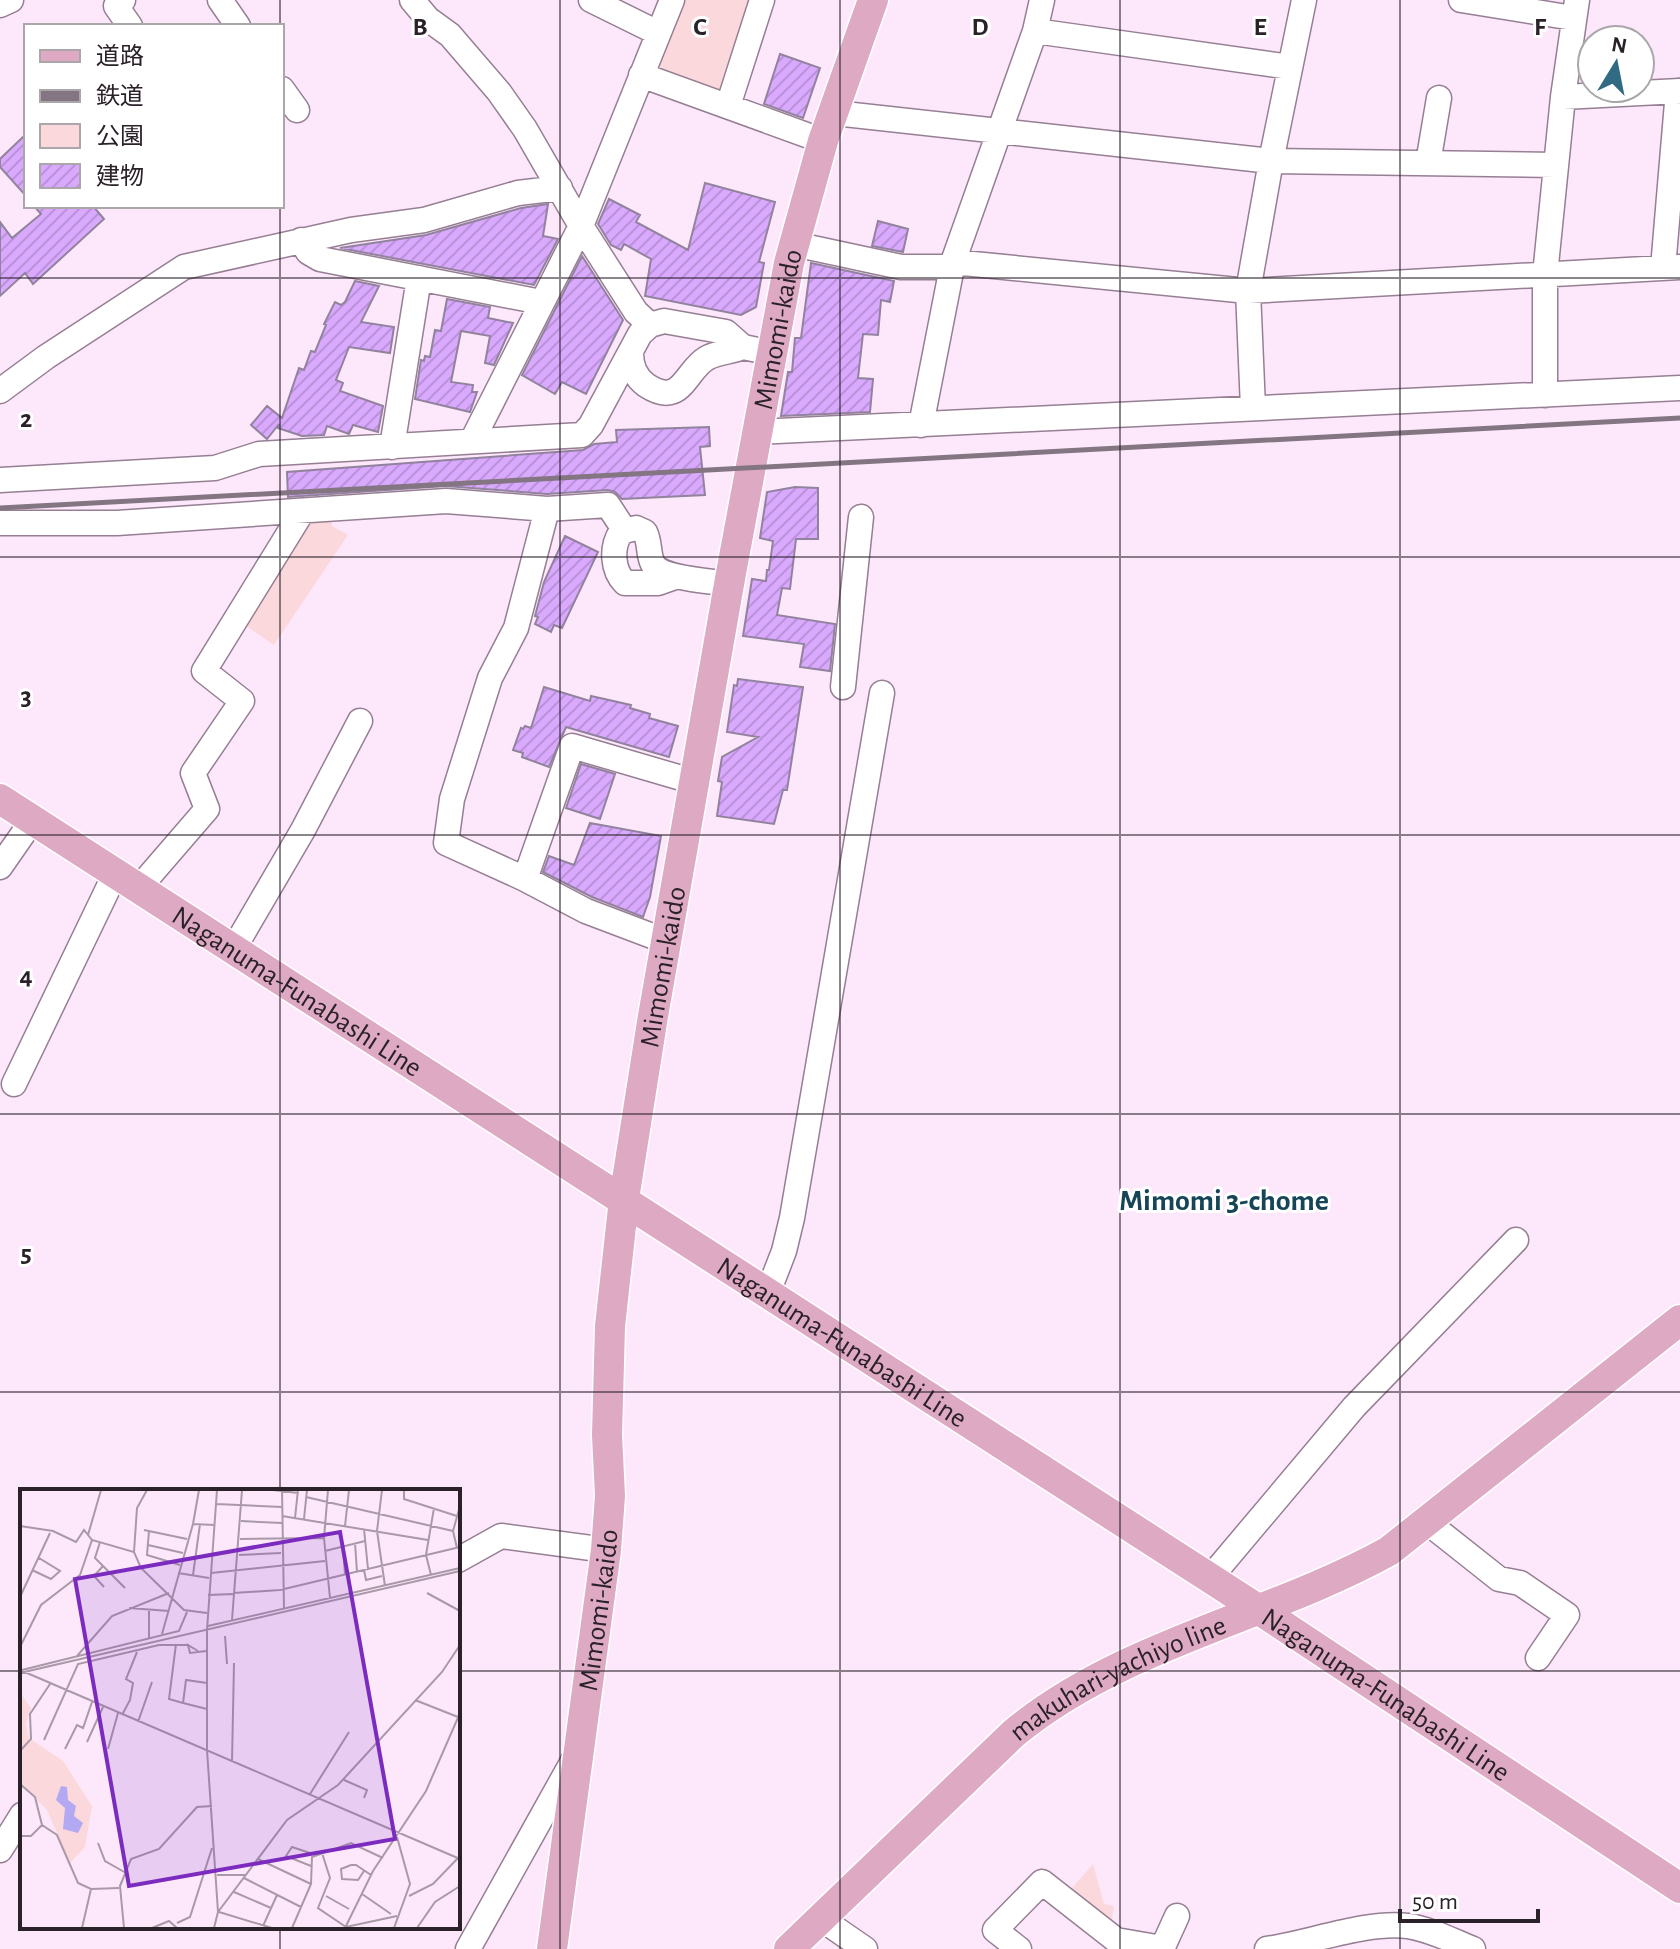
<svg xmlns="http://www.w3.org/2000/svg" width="1680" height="1949" font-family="'Alegreya Sans','Noto Sans JP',sans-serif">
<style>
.park{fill:#fbd8dc}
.building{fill:url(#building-hatch);stroke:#91839d;stroke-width:2}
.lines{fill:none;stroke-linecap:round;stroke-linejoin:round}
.minor-casing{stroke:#967e93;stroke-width:27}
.major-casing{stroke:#fff;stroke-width:33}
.minor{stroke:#fff;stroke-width:24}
.major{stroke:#dea9c3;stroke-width:30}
.rail{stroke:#837582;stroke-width:5}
.grid{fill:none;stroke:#2a2129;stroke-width:2;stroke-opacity:0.55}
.labels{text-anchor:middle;stroke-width:6;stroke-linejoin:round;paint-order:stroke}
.street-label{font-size:28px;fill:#2a2129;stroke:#fff}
.neighbourhood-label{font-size:30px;font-weight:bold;fill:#164558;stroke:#fff}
.inset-road{fill:none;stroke:#a998a7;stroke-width:2}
.view{fill:#7b2cbf;fill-opacity:0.15;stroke:#7b2cbf;stroke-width:4}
.inset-edge{fill:none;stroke:#2a2129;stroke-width:4}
.grid-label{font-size:26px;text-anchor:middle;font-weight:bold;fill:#2a2129;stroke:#fff;stroke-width:6;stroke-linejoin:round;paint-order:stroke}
</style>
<defs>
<pattern id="building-hatch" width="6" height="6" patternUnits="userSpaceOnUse" patternTransform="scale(2)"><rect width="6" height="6" fill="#d9a9fe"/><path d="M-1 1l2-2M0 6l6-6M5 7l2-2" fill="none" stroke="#ba91da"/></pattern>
</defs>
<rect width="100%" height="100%" fill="#fde8fb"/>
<path class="park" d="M684 0H755L725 93 655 69Z
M330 514 332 526 348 535 274 645 240 622 305 516Z
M1093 1864 1104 1904 1114 1906 1110 1930 1066 1895Z"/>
<path class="building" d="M780 54 820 68 803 118 764 104Z
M26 134V196L0 167V159Z
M705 183 775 202 759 262 764 263 756 307 741 315 645 296 651 259 624 244 621 250 611 245 598 224 609 199 640 215 636 222 688 250Z
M548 204 543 236 558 239 534 285 340 248 426 235 521 208Z
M34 206H93L104 219 33 284 25 273 0 296V222L12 238 41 214Z
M878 221 908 229 903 252 872 246Z
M582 256 623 320 586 394 562 382 555 394 522 375Z
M811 263 894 281 890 302 881 300 878 335 863 334 858 378 873 379 870 412 781 416 788 372H792L795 338H801Z
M355 281 379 286 361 322 394 327 390 353 349 347 336 380 343 383 340 391 383 406 378 432 353 425 349 434 327 426 324 435 302 436 278 428 279 424 267 439 251 425 267 406 282 418 299 368 304 370 311 351 315 352 326 325 324 324 335 302 341 305 345 302Z
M447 299 490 307 488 318 513 323 494 365 485 363 490 336 461 331 451 382 473 385 472 392H477L470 412 415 399 421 360 424 361 425 356 430 357 435 330 441 331Z
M709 427 710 446 700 447 705 495 622 499 615 492 608 490 547 494 445 486 288 497 287 472 583 450 594 444 617 442 616 430Z
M795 487 818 488V539H796L790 589 782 588 777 615 835 624 830 671 800 667 804 644 743 636 752 579 766 581 767 570H769L773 541 760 538 767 492Z
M565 536 598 552 562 628 554 625 551 632 535 624 538 617 535 616 544 582Z
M738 679 803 687 787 790H783L774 824 717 816 722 782 718 781 722 757 758 737 727 732 734 685 737 686Z
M544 687 590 701 591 696 631 705 630 708 650 714 649 718 678 726 669 757 566 727 549 767 522 757 523 753 513 750 521 728 523 729 525 726 531 728Z
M581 764 615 774 600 819 566 808Z
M590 823 661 836 650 897 643 917 592 897 543 872 549 856 574 865Z"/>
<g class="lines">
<g class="minor-casing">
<path id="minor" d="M123 0 116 6 130 26
M220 0 238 26
M412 0 428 19 450 35 499 92 525 129 581 226 636 312 650 325
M591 0 658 33
M1461 0 1573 18
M0 5 11 0
M1035 31 1290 67
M641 75 823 141
M282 89 297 110
M1563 97 1680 91
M728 106 762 0
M835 113 1271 161 1556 165
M1428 163 1439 98
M301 240 308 252 320 259 541 302
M794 244 901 267H951
M953 262 1248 291 1680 267
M1663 268 1678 91
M631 353C631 366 635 377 646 385 682 409 685 370 707 358 717 352 731 352 743 347
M0 391 46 357 184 267 351 230 424 220 518 193 560 188
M1545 395V275L1563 97 1577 0
M1253 408 1248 291 1271 161 1304 0
M921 425 953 262 1035 31 1042 0
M757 432 1680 388
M472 441 581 226 672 0
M392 447 419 278
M0 480 215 468 259 454 582 435 591 425 640 334 650 325 664 321 726 332 743 347 772 353
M0 523H117L446 501 547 509 608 505 625 531
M675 577 658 583H625C612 570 611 547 621 532L636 528 645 532C650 542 648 552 652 562 658 579 712 581 729 584
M843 687 861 517
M0 867 32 821
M525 879 446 843 452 799 490 678 516 628 547 509
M138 889 207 809 193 773 242 701 204 671 302 512
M668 942 586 911 525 879 572 746 695 782
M233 950 303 830 360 721
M14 1084 115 874
M767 1295 784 1251 792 1218 882 693
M1427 1522 1499 1579 1520 1583 1567 1615 1538 1658
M458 1560 501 1536 606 1550
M1210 1578 1354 1407 1516 1240
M0 1850 22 1815
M820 1918 865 1949
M468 1949 574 1759
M1019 1949 995 1930 1042 1882 1116 1940 1162 1948
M1162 1949 1177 1916
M1267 1949C1311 1943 1364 1921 1408 1926 1430 1929 1453 1941 1473 1949"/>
</g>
<g class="major-casing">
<g id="major">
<path id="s1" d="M0 799 1258 1609 1680 1888"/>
<path id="s2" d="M552 1949 606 1550 610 1496 607 1435 610 1326 624 1199 653 1016 731 573 789 263 823 141 873 0"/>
<path id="s3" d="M789 1949 1014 1733C1122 1644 1268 1618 1389 1551L1680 1320"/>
</g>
</g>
<use href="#minor" class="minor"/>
<use href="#major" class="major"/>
<path class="rail" d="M0 508 1680 418"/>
</g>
<path class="grid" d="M280 0V26M560 0V1949M840 0V1949M1120 0V1949M1400 0V1949M280 206V1491M0 278H1680M0 557H1680M0 835H1680M0 1114H1680M0 1392H1680M0 1671H22M458 1671H1680M280 1927V1949"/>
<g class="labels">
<g class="street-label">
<text dy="10" stroke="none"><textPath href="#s2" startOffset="1638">Mimomi-kaido</textPath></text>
<text dy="10" stroke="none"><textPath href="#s2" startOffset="990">Mimomi-kaido</textPath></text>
<text dy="10" stroke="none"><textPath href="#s1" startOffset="354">Naganuma-Funabashi Line</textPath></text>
<text dy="10" stroke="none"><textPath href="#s1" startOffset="1002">Naganuma-Funabashi Line</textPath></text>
<text dy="10" stroke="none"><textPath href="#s2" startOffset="342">Mimomi-kaido</textPath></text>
<text dy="10" stroke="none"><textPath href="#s3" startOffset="430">makuhari-yachiyo line</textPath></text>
<text dy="10" stroke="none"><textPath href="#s1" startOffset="1650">Naganuma-Funabashi Line</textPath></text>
</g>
<g class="neighbourhood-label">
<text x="1224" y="1210">Mimomi 3-chome</text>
</g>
</g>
<g transform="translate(20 1489)">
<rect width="440" height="440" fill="#fde8fb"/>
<path d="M1 205 11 219 6 235 9 249 43 272 72 317 65 358 50 374 27 321 0 294Z" fill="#fbd8dc"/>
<path d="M41 297 47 298 48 311 56 317 54 327 63 334 58 344 43 340 45 319 36 311Z" fill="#b3a9f2"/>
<path class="inset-road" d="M253 1 278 4M262 1 264 119M308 1 304 49 310 109M362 1 357 42 365 97M384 1V10L440 28M286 8 433 42M196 15 262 18M262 27 408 51M275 29 278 1M284 30 287 1M221 32 262 34M173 35 179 1M0 37 33 42 56 53 64 41 72 51 114 63 121 79 164 121 187 124M325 37 329 1M344 40 348 80M124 41 167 50M129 42 127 66 160 76M68 46 81 1M220 50 304 49M80 53 75 69 105 99M335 54 337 83M128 56 163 64M323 57 325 86M437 59 433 42 440 17M305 62 345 52M114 63 117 19 127 1M219 66 261 64M83 77 74 87 84 98M12 81 31 90 40 82 19 69M344 81 346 91 362 87M158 84 189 89M191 84 305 72M173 86 180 35M411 86 406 66 414 19M213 104 260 101 440 58M407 104 440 122M188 106 213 105M0 108 30 44M109 119 149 122M129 122V149M212 131 222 1M188 137 440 79M142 145 173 35 195 36M205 147 207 175M156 155 149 210 163 214M0 158 21 116 60 86 72 51M178 162 168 156 170 164 186 162M57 167 92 127 149 104M0 181 440 370M2 181 159 142 167 123M0 184 440 82M187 194 166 191 163 214 187 220M395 211 438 228M102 226 110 211 113 194 106 190 117 163M118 233 132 193M24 251 58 175 139 156H169M67 253 83 218M45 260 57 236 63 239 72 213M88 260 98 224M0 262 11 250 10 225 30 195M212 272 214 174M324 291 347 301 344 309M0 295 15 308 22 336 11 347H0M290 305 329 243M22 336 37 346 58 394 71 400 99 399M78 354 85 372 106 384M302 364 310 389 298 419 326 438 377 427M238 370 291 395M291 377 266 367 272 358 293 365M344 382 338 391 322 390 321 380 331 376H336L351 386M197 386H226M224 389 281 418M214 403 251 419M342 405 371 425M306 407 329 420M389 407 413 395 438 369M198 423 267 331 318 296 422 183 440 156M199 423 252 439M157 434 170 428 192 359M243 437 257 406M62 439 71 400M104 439 100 397 111 370 139 360 177 318 192 317M132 439 149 432 157 439M194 439 198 423 187 261V141L197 1M272 439 291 395 292 368 331 354 363 369M325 439 353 382 406 302 440 224M374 439 390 395 377 348M397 439 415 413 440 397"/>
<path class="view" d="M320 43 375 350 109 397 55 90Z"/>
<rect width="440" height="440" class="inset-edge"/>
</g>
<g class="grid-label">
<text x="420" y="35">B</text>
<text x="700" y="35">C</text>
<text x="980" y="35">D</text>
<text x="1260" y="35">E</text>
<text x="1540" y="35">F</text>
<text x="26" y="427">2</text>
<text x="26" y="705">3</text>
<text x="26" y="984">4</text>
<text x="26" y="1262">5</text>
</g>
<rect x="24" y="24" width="260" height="184" fill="#ffffff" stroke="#aaa6a9" stroke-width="2"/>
<rect x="40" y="50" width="40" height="12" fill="#dea9c3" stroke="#aaa6a9" stroke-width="2"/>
<text x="96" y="64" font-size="24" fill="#2a2129">道路</text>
<rect x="40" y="90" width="40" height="12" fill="#837582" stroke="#aaa6a9" stroke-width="2"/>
<text x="96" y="104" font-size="24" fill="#2a2129">鉄道</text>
<rect x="40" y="124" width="40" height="24" fill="#fbd8dc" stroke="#aaa6a9" stroke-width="2"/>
<text x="96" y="144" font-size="24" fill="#2a2129">公園</text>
<rect x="40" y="164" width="40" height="24" fill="url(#building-hatch)" stroke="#aaa6a9" stroke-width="2"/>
<text x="96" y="184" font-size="24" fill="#2a2129">建物</text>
<g transform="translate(1616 64) rotate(10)"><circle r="38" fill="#ffffff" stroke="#aaa6a9" stroke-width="2"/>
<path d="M0-6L14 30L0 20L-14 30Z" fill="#316a83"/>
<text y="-12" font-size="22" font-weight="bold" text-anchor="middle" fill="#2a2129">N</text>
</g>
<path d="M1400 1909v12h138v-12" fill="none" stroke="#2a2129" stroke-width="4"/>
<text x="1412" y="1909" font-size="24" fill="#2a2129" stroke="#ffffff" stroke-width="6" paint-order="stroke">50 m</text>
</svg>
